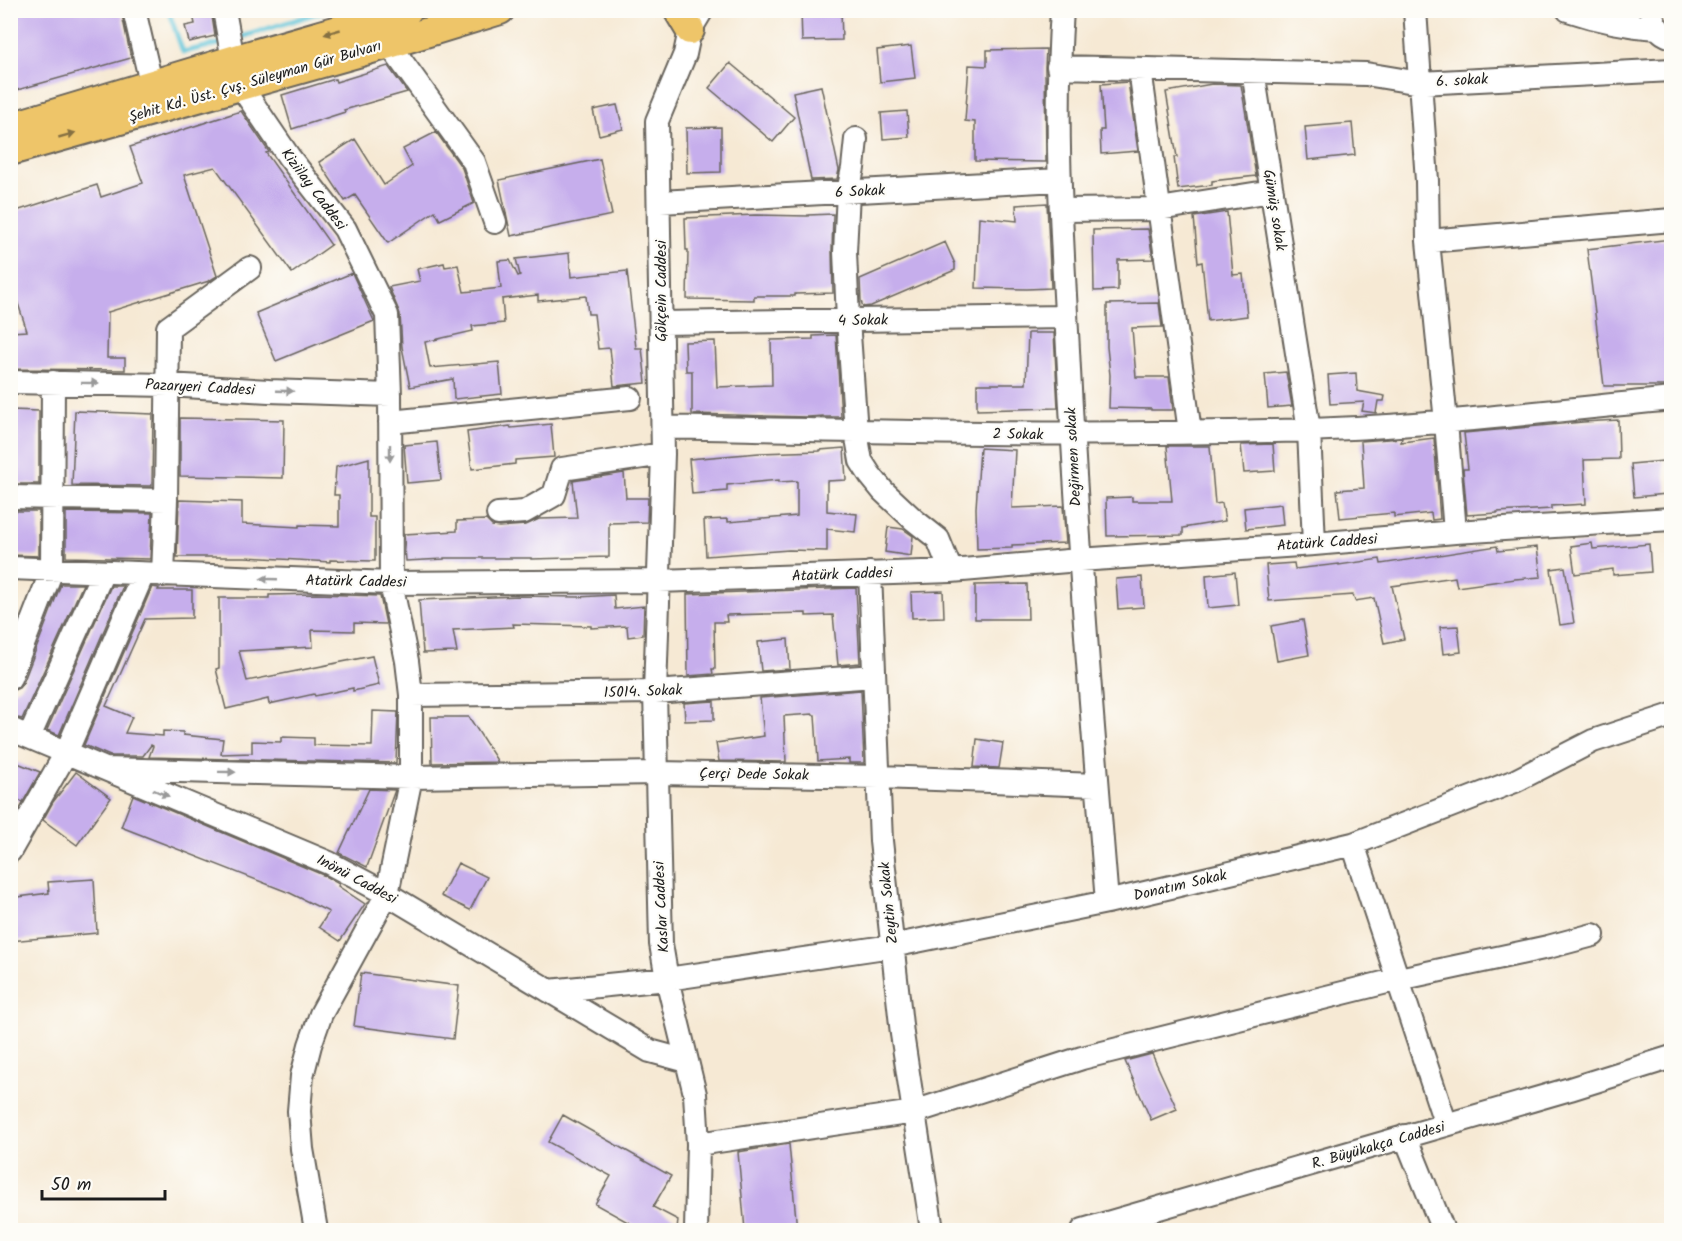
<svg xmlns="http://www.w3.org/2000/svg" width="1682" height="1241" font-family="Kalam,sans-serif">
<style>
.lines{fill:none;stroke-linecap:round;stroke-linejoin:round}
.stream{stroke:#5bc3d8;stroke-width:5}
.building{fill:#c6aeec}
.minor-casing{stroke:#68645c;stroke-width:26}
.major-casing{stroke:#68645c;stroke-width:32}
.minor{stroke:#fff;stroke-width:22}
.major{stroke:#eec569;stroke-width:28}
.oneway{fill:#857042}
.oneway2{fill:#999}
.labels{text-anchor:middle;stroke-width:4.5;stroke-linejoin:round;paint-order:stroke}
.street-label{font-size:15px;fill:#1c1c1c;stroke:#fdfcf7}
</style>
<rect width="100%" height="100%" fill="#fdfcf7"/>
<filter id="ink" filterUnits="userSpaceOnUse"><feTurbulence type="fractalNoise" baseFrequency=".0167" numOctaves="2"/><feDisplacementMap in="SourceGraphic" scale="12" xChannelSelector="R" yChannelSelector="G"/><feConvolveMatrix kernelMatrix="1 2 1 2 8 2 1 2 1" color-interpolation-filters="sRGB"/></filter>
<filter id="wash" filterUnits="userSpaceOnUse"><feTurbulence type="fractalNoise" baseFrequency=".008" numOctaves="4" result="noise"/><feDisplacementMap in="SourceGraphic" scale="24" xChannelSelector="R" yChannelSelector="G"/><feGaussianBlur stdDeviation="1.35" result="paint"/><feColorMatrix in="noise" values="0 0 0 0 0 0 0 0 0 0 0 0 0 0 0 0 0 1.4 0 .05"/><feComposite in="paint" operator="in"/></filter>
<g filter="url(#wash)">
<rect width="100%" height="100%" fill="#f6e9d4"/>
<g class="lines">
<path class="stream" d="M168 10 183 52 223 43
M235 39 327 10"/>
</g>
<g id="blocks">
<path class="building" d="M10 10H121L131 58 10 92Z
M192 10H211L215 36 189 42 185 26 195 24Z
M841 10 842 40 802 41 801 11Z
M911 46 915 78 880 82 877 50Z
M1046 49 1045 67 1046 162 975 161V122L965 121 969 65 987 66V50Z
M730 63 794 117 773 142 709 88Z
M388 66 407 92 344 110 345 112 292 129 282 95 335 79 336 82Z
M1128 82 1138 151 1101 154 1100 130H1104L1101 84Z
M1212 84 1241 85 1256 176 1212 181V185L1178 189 1174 157H1177L1166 92Z
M821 86 839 170 837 179 811 180 793 92Z
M617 105 623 129 599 135 593 110Z
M241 111 269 152 266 153 331 245 292 273 215 167 184 175 217 276 209 281 108 312 107 358H125V370L10 369V332L27 331 10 279V213L97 185 101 197 143 183 130 147Z
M907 111 909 137 883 139 881 113Z
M1352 123 1355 155 1308 160 1305 127Z
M721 127V172L687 173 686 128Z
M436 132 462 168 474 203 440 220 435 211 388 243 355 195 345 201 319 162 355 139 384 185 412 166 403 149Z
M600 159 612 215 511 236 499 180Z
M1047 203 1051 288 1027 289 976 288 979 217 1017 221 1016 205Z
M1227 212 1233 275 1243 274 1247 316 1208 321 1202 262 1198 263 1194 217Z
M833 214 832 251 833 293 795 294V296H754V300L687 299 688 250H686L685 218 755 215 808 216V215Z
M1148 229 1153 259 1118 260V290L1094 291 1093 230Z
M1671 239V386H1604L1587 249Z
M945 242 955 264V270L871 306 863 307 861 301 860 279Z
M569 253 571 277 627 271 636 348H642L646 383 614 386 610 348 598 349 594 314H588L586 296 538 301V295L502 299 504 323 472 326 473 331 425 342 430 368 499 362 502 394 454 399 453 379 410 387 402 347 400 314 389 287 420 281 417 269 444 263 445 267 458 265 464 292 501 288 498 261 510 260 518 276 520 275 516 259Z
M352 273 374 321 276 361 256 313Z
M1159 303 1162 327 1132 328 1136 377H1169L1173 410H1151V409L1109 408 1110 375 1107 347V304Z
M1028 333H1054L1058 408 977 410V384H1026Z
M836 335 841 417H823V416L808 417 692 414V371H686L685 342 715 341 717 387 772 385 771 340 813 339V336Z
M1286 372 1292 406 1268 408 1265 374Z
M1356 373 1357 391 1385 396 1384 401H1378L1376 413 1362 411 1364 402 1330 404 1328 375Z
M10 410 39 411V484H10Z
M75 411 153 414 152 486 72 485Z
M180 418 284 420 283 478 180 476Z
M1618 420 1619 459 1584 460 1586 504 1551 506V509L1497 512V513L1467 515 1463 469H1468L1464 433 1583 422Z
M551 424 554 457 515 460V464L472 469 467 432 510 426 511 428Z
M1402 438 1401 442 1434 438 1440 519 1432 520 1431 513 1394 517V513L1340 518 1337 490 1364 488 1361 441Z
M437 442 441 480 407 483 404 445Z
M1273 444 1275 471 1244 473 1241 445Z
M1167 446H1210L1215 504 1222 503 1225 521 1183 528V535L1107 536 1106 498 1132 497V501H1172Z
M844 448 846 480 827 481V511L857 514 855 532 827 529V551L789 550 706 556 704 520 728 519V522L797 516V481L779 482V480L727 485V491L692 494 689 459 759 453 820 451V450Z
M980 448 1015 450 1012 508 1063 506 1066 543 1012 545V548L977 549 976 508Z
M369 458V517H375V561L330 560V562L245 557H177L179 500 242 502V524L299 527V525L339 526V495H334L336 467Z
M1663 461 1667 494 1634 497 1631 464Z
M624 473 626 498H648L647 522 609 523V557L531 559V558H444V559L406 561 404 534 457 531V521L486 520 492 526 499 527 526 525 539 519 577 518 573 481Z
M1281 504 1283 525 1246 529 1244 508Z
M10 511H39V556L10 555Z
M66 512 152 513 150 559 66 557Z
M888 527 903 529 913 536 911 556 885 552Z
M1592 543 1593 549 1649 544 1651 572 1613 575V569L1575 574 1571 546Z
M1497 546 1498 551 1537 547 1541 577 1515 579 1457 587 1455 577 1392 586 1404 639 1384 643 1374 598 1355 601 1353 595 1269 601 1266 565 1294 563 1295 569 1339 564V565L1380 559 1381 564Z
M1565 567 1574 623 1560 625 1551 569Z
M1235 572 1238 605 1208 608 1206 575Z
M1142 577 1144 607 1118 609 1116 579Z
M61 584H83L22 719 10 716V700L14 690 19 688 23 683Z
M1027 584 1028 619H975V585Z
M111 586H123L59 735 47 730Z
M152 587 159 588 158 590H192V618L145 619 106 706 132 717 125 733 163 736V731L183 732V735L223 739 221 754 252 753V741L281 742V737L314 738V745L372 746 373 711 398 712 396 763 149 757 153 746 151 745 143 756H110L84 745Z
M856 588 860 663 838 665 833 615 806 616V613L726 615 727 622H714L715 669H712L713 674 688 676 687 594Z
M943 591 944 617 912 618 911 592Z
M316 594 380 596 386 624 354 623V631L312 630 313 647 239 651 247 681 372 656 379 685 353 691V688L315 696 314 694 269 704 268 699 226 709 216 669 219 668V598H269V595Z
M614 595 615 609 644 606 643 635 628 637 627 626 591 628V626L513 624 514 627 453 630 457 652 423 653 419 600 520 596 578 597Z
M1303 620 1309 655 1277 661 1271 626Z
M1458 626 1461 652 1443 654 1440 627Z
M788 639 790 669 761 671 758 642Z
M861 690 864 763H849V759L818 761 815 715H813V714L784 716 786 762 719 761 716 743 764 736 760 698Z
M714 701V720L685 721 684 703Z
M431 717H469L498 762 432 763Z
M977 739 1003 743 999 768 974 767Z
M10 760 40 772 23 802 10 797Z
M76 772 111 798 77 845 43 820 53 802Z
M369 789 395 790 367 867 339 853Z
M133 795 323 875 339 884 338 886 365 904 340 941 319 927 329 912 290 893 121 827Z
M458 863 487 877 470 910 441 896Z
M94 879 97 933 10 941V898L49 893 48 882Z
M361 973 459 986 453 1039 354 1026Z
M1152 1054 1177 1109 1151 1120 1125 1061Z
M563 1115 671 1176 653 1207 678 1220 677 1230H642L595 1204 611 1176 548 1142Z
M789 1144 797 1230H745L738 1152Z"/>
</g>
</g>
<g filter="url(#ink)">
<use href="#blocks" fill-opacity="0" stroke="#68645c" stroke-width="1.5"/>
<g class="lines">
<g class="minor-casing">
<path id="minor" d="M134 10 155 100
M224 10 233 60 240 85 289 157 345 229 387 315 390 395 391 583 407 661 411 695V777L387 894 321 1014 310 1045 302 1076 299 1111 302 1149 316 1230
M1062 10C1054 124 1062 237 1068 350 1077 534 1092 718 1107 902
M1415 10 1427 181 1428 241 1446 422 1455 532
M1568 10C1598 20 1626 26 1657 28
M1652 10C1652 24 1659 33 1672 37
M389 44 474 162 495 222
M1058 67 1366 74 1420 83 1672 70
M1140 69 1190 432
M1253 71 1309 430 1314 544
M856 139 853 168 848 192 845 252 848 320 856 432 861 461 870 475 883 491 914 520 938 539 951 571
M660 202 1059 180
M1061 210 1159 209 1272 191
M1428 241 1672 220
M661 323 1066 317
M10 382 168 385 269 391 390 395
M390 422 630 398
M663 427C878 432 1093 437 1307 430 1429 426 1550 411 1672 399
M10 497 166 500 163 575
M166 500 168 328 250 268
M498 514 524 512 554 495 562 469 663 454
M10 568 391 583 658 581 951 571 1079 560 1314 544 1455 532 1672 519
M870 573 881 841 902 1034 932 1230
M10 678 52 570 53 382
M411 695 655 692 874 676
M10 729 329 863 387 894 650 1051 687 1061
M29 737 103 572
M105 769 411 777 657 773 879 777 1097 785
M1353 844 1446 1125
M10 851 66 753 143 574
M549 991 667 979 892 946 1107 902 1353 844 1515 781 1593 741 1672 715
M1405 1136 1443 1230
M698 1144 914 1112 1082 1058 1399 979 1548 947 1593 935
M696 1230 698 1144 695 1094 667 979 661 944 655 692 663 454 657 121 685 54 690 30 702 10
M1083 1230 1570 1089 1672 1057"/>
</g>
<g class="major-casing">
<path id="major" d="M678 10 690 30
M10 127 233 60 408 10
M10 151 389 44 500 10"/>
</g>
<use href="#minor" class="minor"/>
<use href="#major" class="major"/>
</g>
<defs><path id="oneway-solid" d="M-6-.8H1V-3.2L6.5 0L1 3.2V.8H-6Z" transform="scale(1.5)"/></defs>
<g class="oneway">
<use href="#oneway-solid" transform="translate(332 32) rotate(164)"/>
<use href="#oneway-solid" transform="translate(67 135) rotate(-16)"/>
</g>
<g class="oneway2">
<use href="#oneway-solid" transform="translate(90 383) rotate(1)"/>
<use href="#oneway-solid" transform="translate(285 391) rotate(2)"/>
<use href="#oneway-solid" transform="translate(390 453) rotate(90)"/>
<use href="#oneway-solid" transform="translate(269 579) rotate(-178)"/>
<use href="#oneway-solid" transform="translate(227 772) rotate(1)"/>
<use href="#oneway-solid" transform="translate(161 793) rotate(23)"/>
</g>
</g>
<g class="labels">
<g class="street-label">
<text transform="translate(1462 80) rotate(-3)" y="5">6. sokak</text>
<text transform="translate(255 81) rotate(-16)" y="5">Şehit Kd. Üst. Çvş. Süleyman Gür Bulvarı</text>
<text transform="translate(314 189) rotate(53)" y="5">Kiziilay Caddesi</text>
<text transform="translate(860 191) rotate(-3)" y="5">6 Sokak</text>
<text transform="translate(1275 210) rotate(81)" y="5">Gümüş sokak</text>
<text transform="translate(661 291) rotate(-90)" y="5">Gökçein Caddesi</text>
<text transform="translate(863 320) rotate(-1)" y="5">4 Sokak</text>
<text transform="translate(200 387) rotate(3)" y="5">Pazaryeri Caddesi</text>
<text transform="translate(1018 434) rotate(1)" y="5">2 Sokak</text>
<text transform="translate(1073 457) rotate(-93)" y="5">Değirmen sokak</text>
<text transform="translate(1327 542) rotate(-4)" y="5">Atatürk Caddesi</text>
<text transform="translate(842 574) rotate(-2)" y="5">Atatürk Caddesi</text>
<text transform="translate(356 581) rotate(1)" y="5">Atatürk Caddesi</text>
<text transform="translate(643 691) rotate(-2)" y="5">15014. Sokak</text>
<text transform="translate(754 774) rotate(1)" y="5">Çerçi Dede Sokak</text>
<text transform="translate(357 879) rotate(28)" y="5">Inönü Caddesi</text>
<text transform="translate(1180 885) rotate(-13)" y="5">Donatım Sokak</text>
<text transform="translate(888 903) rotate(-96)" y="5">Zeytin Sokak</text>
<text transform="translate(661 907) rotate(-93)" y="5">Kaslar Caddesi</text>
<text transform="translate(1378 1145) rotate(-16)" y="5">R. Büyükakça Caddesi</text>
</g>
</g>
<rect width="1682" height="1241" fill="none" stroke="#fdfcf7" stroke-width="36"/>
<path d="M42 1190v9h123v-9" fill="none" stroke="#1c1c1c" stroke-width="3"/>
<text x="51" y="1190" font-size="18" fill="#1c1c1c" stroke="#fdfcf7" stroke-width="4.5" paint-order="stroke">50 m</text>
</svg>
